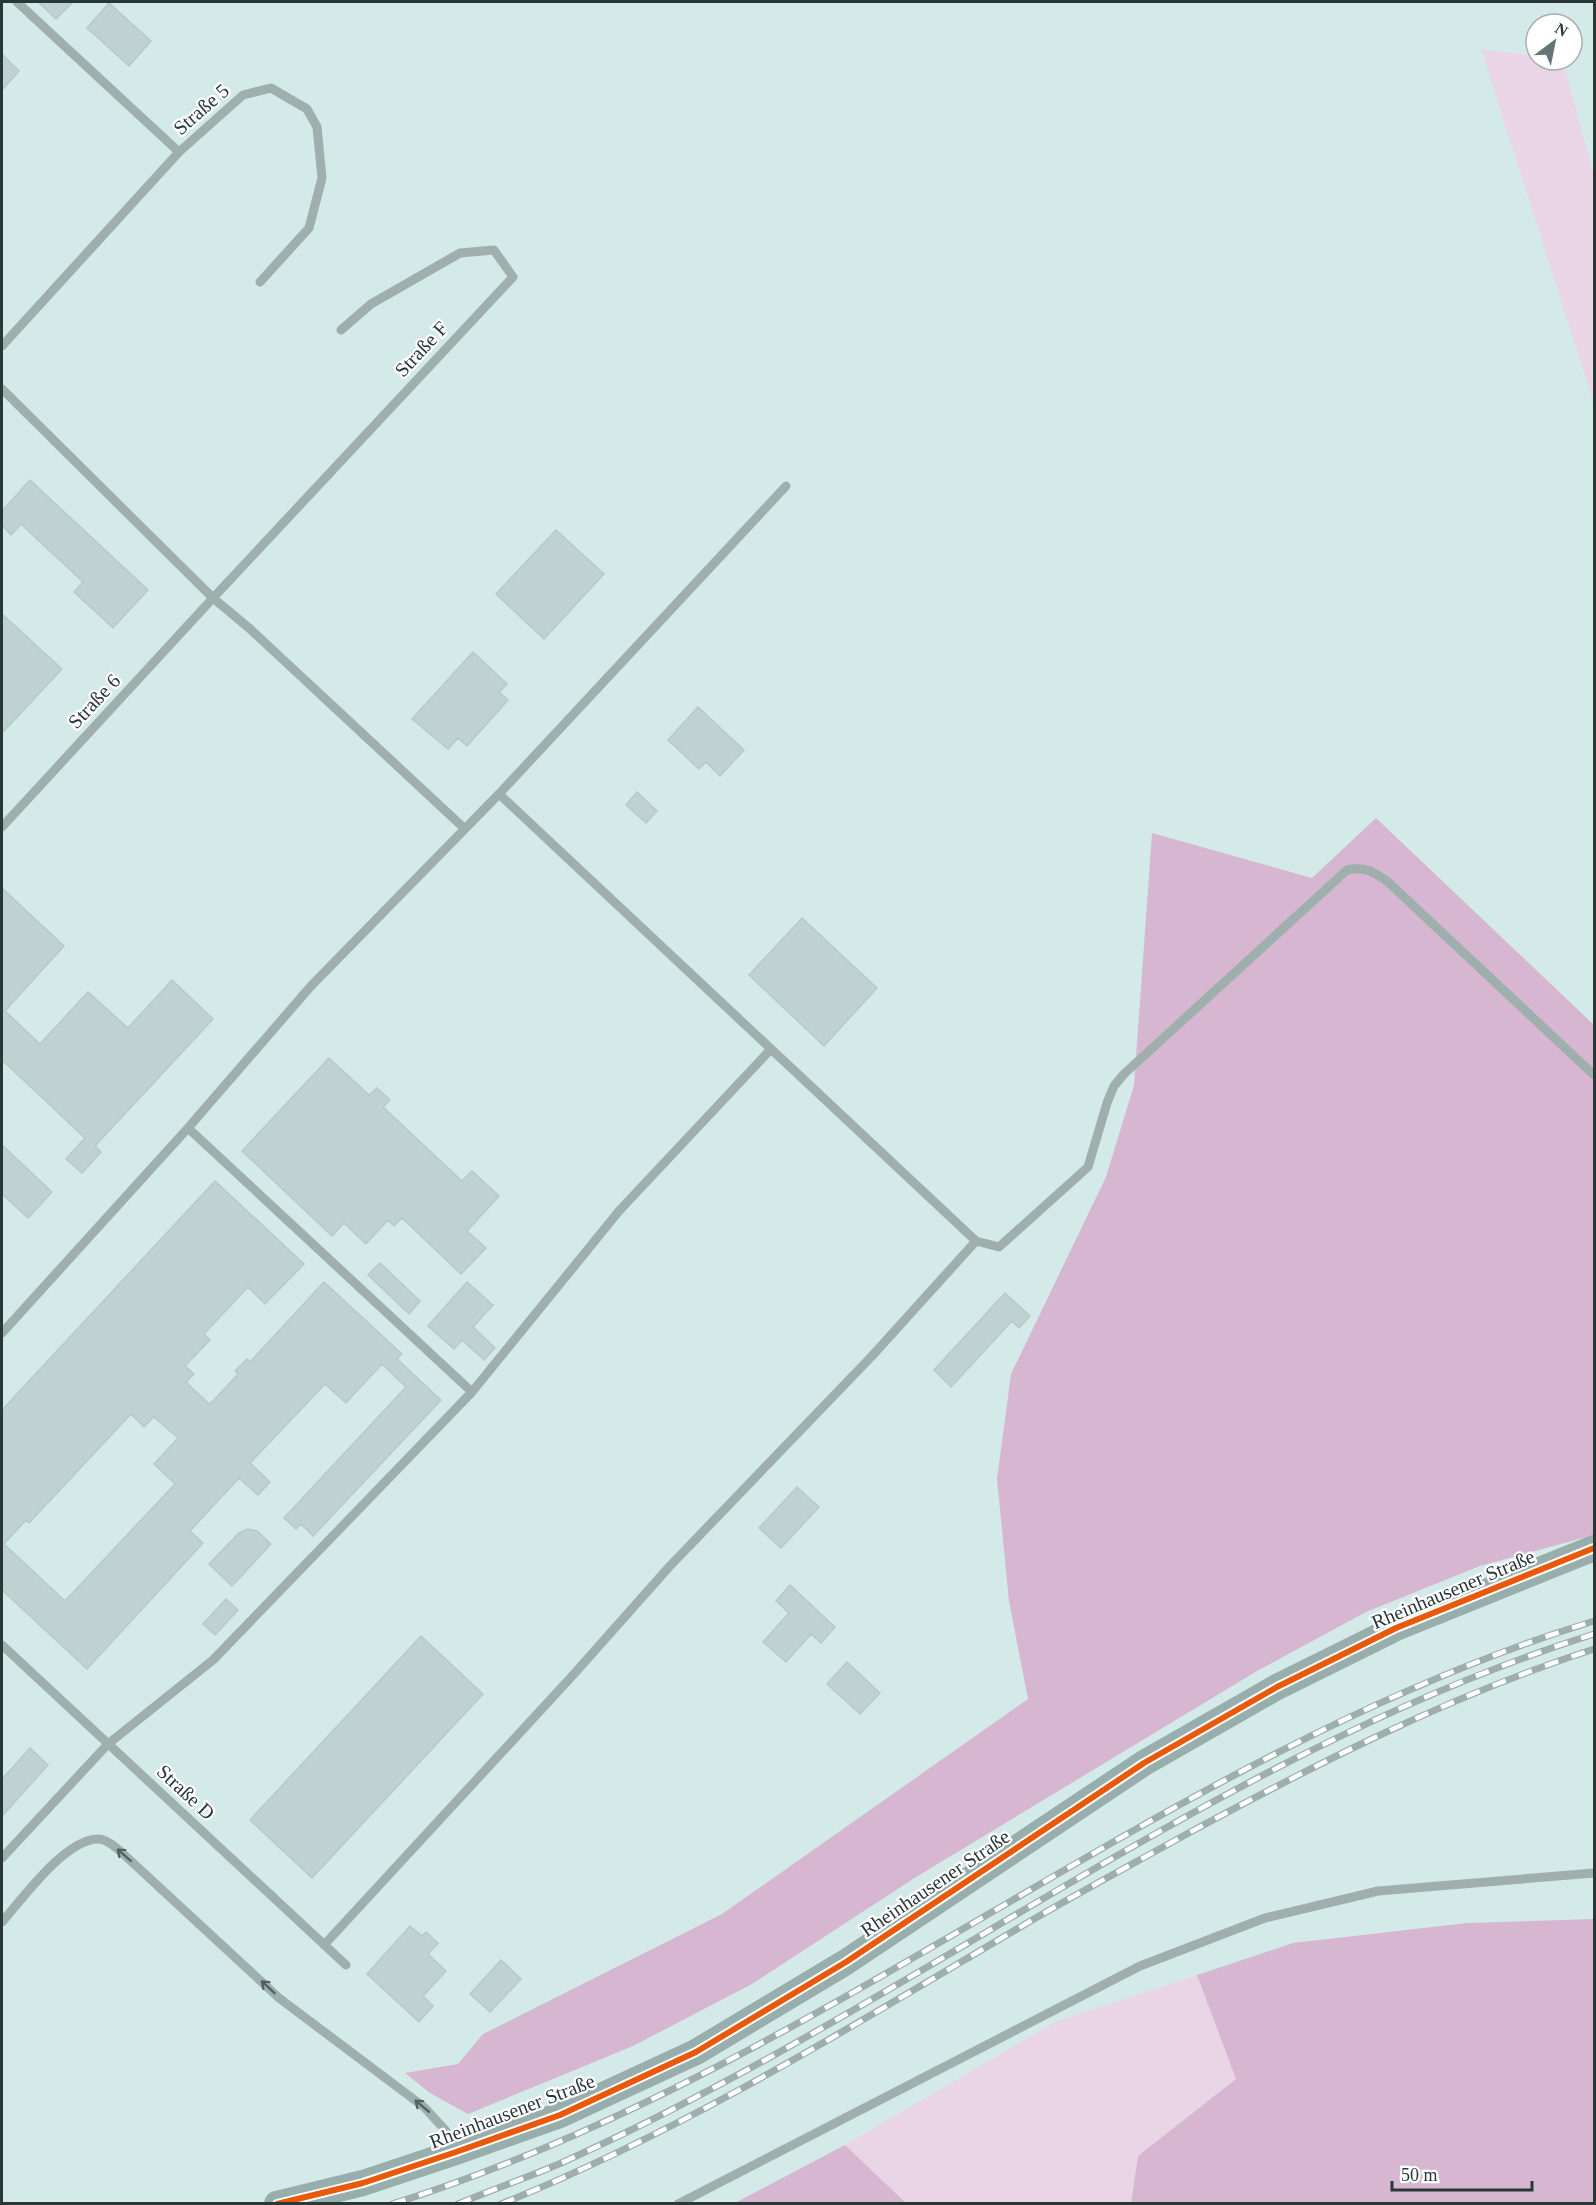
<svg xmlns="http://www.w3.org/2000/svg" width="1596" height="2205" font-family="'Times New Roman',serif">
<style>
.green{fill:#ead5e7}
.forest{fill:#d6b6d1}
.building{fill:#bfd1d0;stroke:#b7c9c8;stroke-width:1.5;fill-rule:evenodd}
.lines{fill:none;stroke-linecap:round;stroke-linejoin:round}
.lane{stroke:#9eafae;stroke-width:9}
.secondary{stroke:#98aeac;stroke-width:26}
.rail-casing{stroke:#9daeac;stroke-width:7}
.rail{stroke:#fff;stroke-width:4.5;stroke-dasharray:14;stroke-linecap:butt}
.cycleway-casing{stroke:#fff;stroke-width:10}
.cycleway{stroke:#e8590c;stroke-width:6}
.oneway{stroke:#516261}
.labels{text-anchor:middle;stroke-width:4.5;stroke-linejoin:round;paint-order:stroke}
.street-label{font-size:20px;fill:#283837;stroke:#fff}
</style>
<rect width="100%" height="100%" fill="#d3eae8"/>
<path class="green" d="M1481 49 1536 56V60H1563L1594 177V404Z
M1197 1975 1236 2079 1138 2156 1131 2203H906L845 2145 1055 2022Z"/>
<path class="forest" d="M1376 818 1594 1025V1535L1480 1566 1366 1612 1257 1671 916 1877 752 1984 633 2046 468 2114 430 2093 405 2073 458 2064 483 2034 722 1914 1028 1699 1009 1601 997 1479 1011 1374 1106 1177 1134 1085 1152 833 1312 878Z
M1594 1919V2203H1131L1138 2156 1236 2079 1197 1975 1293 1943 1467 1923Z
M845 2145 906 2203H735Z"/>
<path class="building" d="M38 2H73L56 19Z
M109 3 151 41 129 66 87 28Z
M2 54 19 71 2 90Z
M30 480 148 590 113 628 74 592 83 582 21 524 11 535 2 525V511Z
M556 530 604 574 544 639 496 594Z
M2 614 62 669 2 733Z
M473 652 507 684 499 692 508 700 467 746 458 738 448 749 412 719Z
M698 707 744 750 720 776 706 762 699 769 668 740Z
M637 792 657 811 646 823 626 805Z
M2 888 64 946 5 1011 40 1044 88 992 128 1028 172 980 213 1019 95 1146 101 1152 82 1173 66 1159 85 1138 2 1060Z
M802 918 877 988 824 1046 749 975Z
M329 1058 369 1095 377 1088 390 1100 383 1107 462 1181 472 1171 499 1196 467 1231 486 1248 461 1274 402 1218 394 1226 388 1220 366 1244 344 1223 332 1236 242 1151Z
M2 1145 52 1192 28 1218 2 1194Z
M215 1181 304 1264 265 1304 248 1287 204 1334 210 1340 185 1366 194 1374 186 1382 209 1404 214 1400 238 1374 235 1371 247 1359 250 1362 324 1282 402 1354 397 1359 441 1400 313 1536 301 1524 296 1529 284 1518 406 1387 382 1364 346 1403 325 1384 250 1463 270 1482 258 1495 239 1478 190 1531 203 1543 87 1669 2 1590V1410ZM131 1414 144 1427 154 1417 178 1438 154 1464 175 1484 65 1601 4 1544 26 1520 29 1523Z
M380 1263 420 1301 409 1314 368 1275Z
M467 1282 493 1305 473 1327 495 1348 484 1360 462 1340 454 1349 428 1326Z
M1005 1293 1030 1316 1019 1328 1012 1321 951 1387 934 1370Z
M797 1487 819 1507 781 1548 759 1528Z
M248 1529 257 1531 271 1544 232 1586 209 1564 239 1533Z
M790 1585 835 1627 821 1643 811 1634 786 1662 763 1642 789 1613 776 1601Z
M226 1599 238 1610 215 1635 203 1624Z
M421 1636 483 1694 312 1878 250 1820Z
M847 1662 880 1693 860 1714 827 1684Z
M30 1748 48 1765 2 1816V1779Z
M410 1926 422 1936 426 1932 438 1943 428 1954 446 1971 423 1996 433 2006 419 2022 367 1974Z
M501 1960 521 1979 490 2012 470 1994Z"/>
<g class="lines">
<path class="lane" d="M17 2 179 152
M2 346 179 152 243 95 271 88 307 109 317 127 322 178 309 228 260 282
M2 389 213 598 513 277 494 250 460 253 371 304 341 330
M499 794 786 486
M2 827 213 598 249 628 465 829
M2 1333 188 1128 311 986 499 794 976 1241
M472 1392 619 1211 771 1049
M2 1645 346 1965
M2 1858 108 1744 213 1660 472 1392 188 1128
M2 1922C23 1898 66 1838 99 1839 106 1839 114 1846 119 1850L279 1998 424 2107 446 2131 455 2150
M324 1945 574 1674 669 1567 872 1356 976 1241 999 1247 1088 1167 1107 1103 1114 1086 1124 1074 1347 870C1365 866 1374 872 1388 882L1594 1075
M678 2204 1140 1966 1265 1918 1378 1891 1594 1873"/>
<path class="secondary" d="M277 2204 363 2183 456 2152 560 2115 696 2052 846 1962 1144 1763 1277 1687 1396 1628 1594 1548"/>
<g class="rail-casing">
<path id="rail" d="M392 2204C822 2070 1163 1753 1594 1621
M458 2204C491 2190 526 2178 559 2164 913 2005 1221 1751 1594 1634
M501 2204C688 2129 860 2021 1034 1919 1080 1892 1127 1867 1174 1841 1310 1767 1446 1697 1594 1649"/>
</g>
<use href="#rail" class="rail"/>
<g class="cycleway-casing">
<path id="cycleway" d="M277 2204 363 2183 456 2152 560 2115 696 2052 846 1962 1144 1763 1277 1687 1396 1628 1594 1548"/>
</g>
<use href="#cycleway" class="cycleway"/>
</g>
<defs><path id="oneway-shaft" d="M-6 0H5M1.5-3L5.5 0L1.5 3" fill="none" stroke-width="1.6" stroke-linecap="round" stroke-linejoin="round" transform="scale(1.5)"/></defs>
<g class="oneway">
<use href="#oneway-shaft" transform="translate(124 1855) rotate(-139)"/>
<use href="#oneway-shaft" transform="translate(268 1987) rotate(-137)"/>
<use href="#oneway-shaft" transform="translate(422 2106) rotate(-140)"/>
</g>
<g class="labels">
<g class="street-label">
<text transform="translate(201 109) rotate(-41)" y="7">Straße 5</text>
<text transform="translate(421 349) rotate(-47)" y="7">Straße F</text>
<text transform="translate(94 701) rotate(-47)" y="7">Straße 6</text>
<text transform="translate(1453 1589) rotate(-23)" y="7">Rheinhausener Straße</text>
<text transform="translate(186 1792) rotate(43)" y="7">Straße D</text>
<text transform="translate(935 1883) rotate(-34)" y="7">Rheinhausener Straße</text>
<text transform="translate(512 2111) rotate(-21)" y="7">Rheinhausener Straße</text>
</g>
</g>
<rect width="1596" height="2205" fill="none" stroke="#283837" stroke-width="6"/>
<g transform="translate(1554 42) rotate(32)"><circle r="28" fill="#ffffff" stroke="#a9afaf" stroke-width="1.5"/>
<path d="M0-4.5L10 22L0 15L-10 22Z" fill="#647675"/>
<text y="-9" font-size="16" font-weight="bold" text-anchor="middle" fill="#283837">N</text>
</g>
<path d="M1392 2181v9h140v-9" fill="none" stroke="#283837" stroke-width="3"/>
<text x="1401" y="2181" font-size="18" fill="#283837" stroke="#ffffff" stroke-width="4.5" paint-order="stroke">50 m</text>
</svg>
